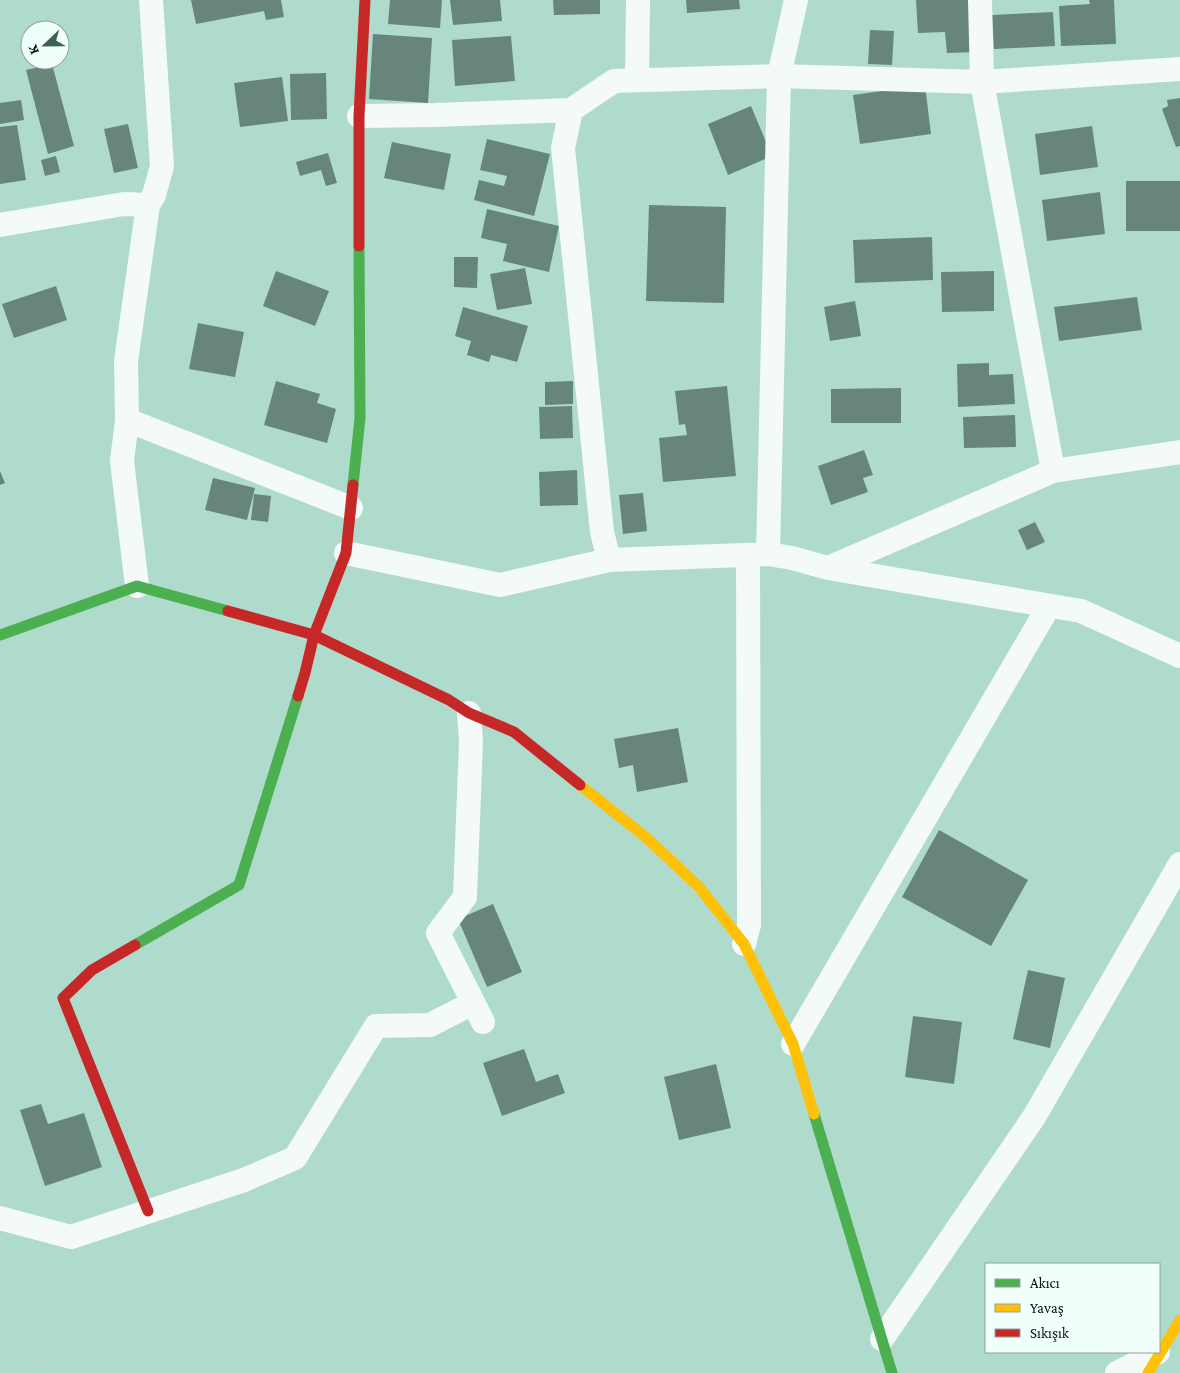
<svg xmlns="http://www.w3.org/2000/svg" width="1180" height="1373" font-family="'Crimson Pro',serif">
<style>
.building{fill:#67847d}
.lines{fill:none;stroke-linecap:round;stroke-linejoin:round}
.path{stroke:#c1cfca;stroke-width:3;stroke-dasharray:2.5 4;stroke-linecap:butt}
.street{stroke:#f3faf7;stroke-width:24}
.fast{stroke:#4caf50;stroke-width:11}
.slow{stroke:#ffc107;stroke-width:11}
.jam{stroke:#c62828;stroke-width:11}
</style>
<rect width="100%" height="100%" fill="#afdbcc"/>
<path class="building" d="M191 0H281L284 17 266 20 264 11 196 24Z
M390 0H442L440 28 388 24Z
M450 0H500L502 21 453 25Z
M553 0H600V14L554 15Z
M686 0H739L740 9 687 13Z
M916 0H977L980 52 947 53 945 32 918 33Z
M1089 0H1114L1116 44 1061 46 1059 6 1090 4Z
M1053 12 1055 46 994 49 992 15Z
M870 30 894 31 892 65 868 64Z
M373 34 432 38 428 103 369 99Z
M511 36 515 81 455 86 452 40Z
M52 64 74 146 48 154 26 70Z
M326 73 327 119 291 120 290 74Z
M282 77 288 121 240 127 234 83Z
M925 85 931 134 860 144 853 95Z
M1180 98V146L1176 147 1162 109 1168 106 1167 100Z
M21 100 24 120 0 124V103Z
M751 106 772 156 728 175 708 124Z
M128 124 138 168 114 173 104 129Z
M17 125 26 180 0 184V127Z
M1092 126 1098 167 1040 175 1035 134Z
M487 139 550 154 534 216 474 200 479 180 504 186 507 176 480 170Z
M392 142 451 154 444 190 384 178Z
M328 153 337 183 326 186 321 170 300 176 296 162Z
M56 156 60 172 45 176 41 160Z
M1126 181H1180V231H1126Z
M1100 192 1105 234 1047 241 1042 200Z
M649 205 726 207 724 303 646 301Z
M487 209 559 226 549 272 503 261 507 244 481 238Z
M932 237 933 280 855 283 853 240Z
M454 257H478L477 288 454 287Z
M525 268 532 304 497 310 490 274Z
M276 271 329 291 315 326 263 306Z
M994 271V311L942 312 941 272Z
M56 286 67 320 14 338 2 304Z
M1137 297 1142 330 1059 341 1054 307Z
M855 301 861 336 830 341 824 307Z
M463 307 528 326 517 362 491 355 489 362 467 355 471 341 455 336Z
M198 323 244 332 235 377 189 369Z
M989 363V375L1013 374 1015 404 958 407 957 364Z
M276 381 320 394 317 403 336 409 327 443 264 425Z
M573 381V404L545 405V382Z
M727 386 736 476 663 482 659 438 687 435 685 424 679 425 675 391Z
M901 388V423H831V389Z
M572 406 573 438 540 439 539 407Z
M1015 415 1016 447 964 448 963 417Z
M864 450 873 475 863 478 868 492 831 505 818 466Z
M577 470 578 505 540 506 539 472Z
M0 471 5 483 0 485Z
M213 478 255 488 247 520 205 510Z
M643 493 647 531 623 534 619 495Z
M254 494 271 496 268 522 251 520Z
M1035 522 1045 542 1027 550 1018 530Z
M678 728 688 782 637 792 633 765 619 768 614 739Z
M939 830 1028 880 991 946 902 897Z
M493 904 522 972 487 987 458 919Z
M1028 970 1065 978 1050 1048 1013 1039Z
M913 1016 962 1022 954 1084 905 1077Z
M524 1049 536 1082 558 1074 565 1093 502 1116 483 1063Z
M716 1064 731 1128 679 1140 664 1077Z
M41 1104 48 1124 84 1113 102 1167 45 1186 20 1110Z"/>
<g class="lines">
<path class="path" d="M0 1365 5 1367 101 1350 141 1326 208 1219"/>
<path class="street" d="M980 0 982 82 1053 471
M637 80 638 0
M359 116 435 115 571 110
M0 225 124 204 148 205
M127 420 351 508
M346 553 500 585 609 560 768 554 792 558 828 568 1053 471 1180 452
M768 554 779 76 796 0
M609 560 602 532 563 148 571 110 614 81 779 76 982 82 1180 69
M828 568 1081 611 1180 656
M137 586 122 461 127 420 126 361 148 205 154 195 162 166 151 0
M469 713 471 742 465 897 438 933 483 1022
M744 944 749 925 748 555
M793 1044 1049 606
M0 1218 71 1237 244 1180 295 1158 376 1026 430 1025 473 1003
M882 1339 1034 1117 1180 864
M1117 1373 1158 1352"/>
<path class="fast" d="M353 485 360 418 359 246
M0 635 137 586 228 611
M135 945 239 885 298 696
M814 1114 892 1373"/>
<path class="slow" d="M580 785 648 839 699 887 744 944 793 1044 814 1114
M1148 1373 1180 1320"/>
<path class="jam" d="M359 246V116L365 0
M228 611 314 635 449 700 469 713 514 732 580 785
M298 696 305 673 314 635 346 553 353 485
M135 945 92 970 63 998 148 1211"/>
</g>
<rect x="985" y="1263" width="175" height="90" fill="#f0fff9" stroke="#90a49d"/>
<rect x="995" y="1279" width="25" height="8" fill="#4caf50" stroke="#90a49d"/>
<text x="1030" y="1288" font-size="15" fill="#001c13">Akıcı</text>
<rect x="995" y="1304" width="25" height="8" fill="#ffc107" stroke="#90a49d"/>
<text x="1030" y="1313" font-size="15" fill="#001c13">Yavaş</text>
<rect x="995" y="1329" width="25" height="8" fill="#c62828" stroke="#90a49d"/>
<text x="1030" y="1338" font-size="15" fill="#001c13">Sıkışık</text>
<g transform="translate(45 45) rotate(248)"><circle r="24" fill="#f0fff9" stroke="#90a49d"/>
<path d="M0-4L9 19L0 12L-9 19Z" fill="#3d5f54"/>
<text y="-8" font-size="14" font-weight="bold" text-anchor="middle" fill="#001c13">K</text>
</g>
</svg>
